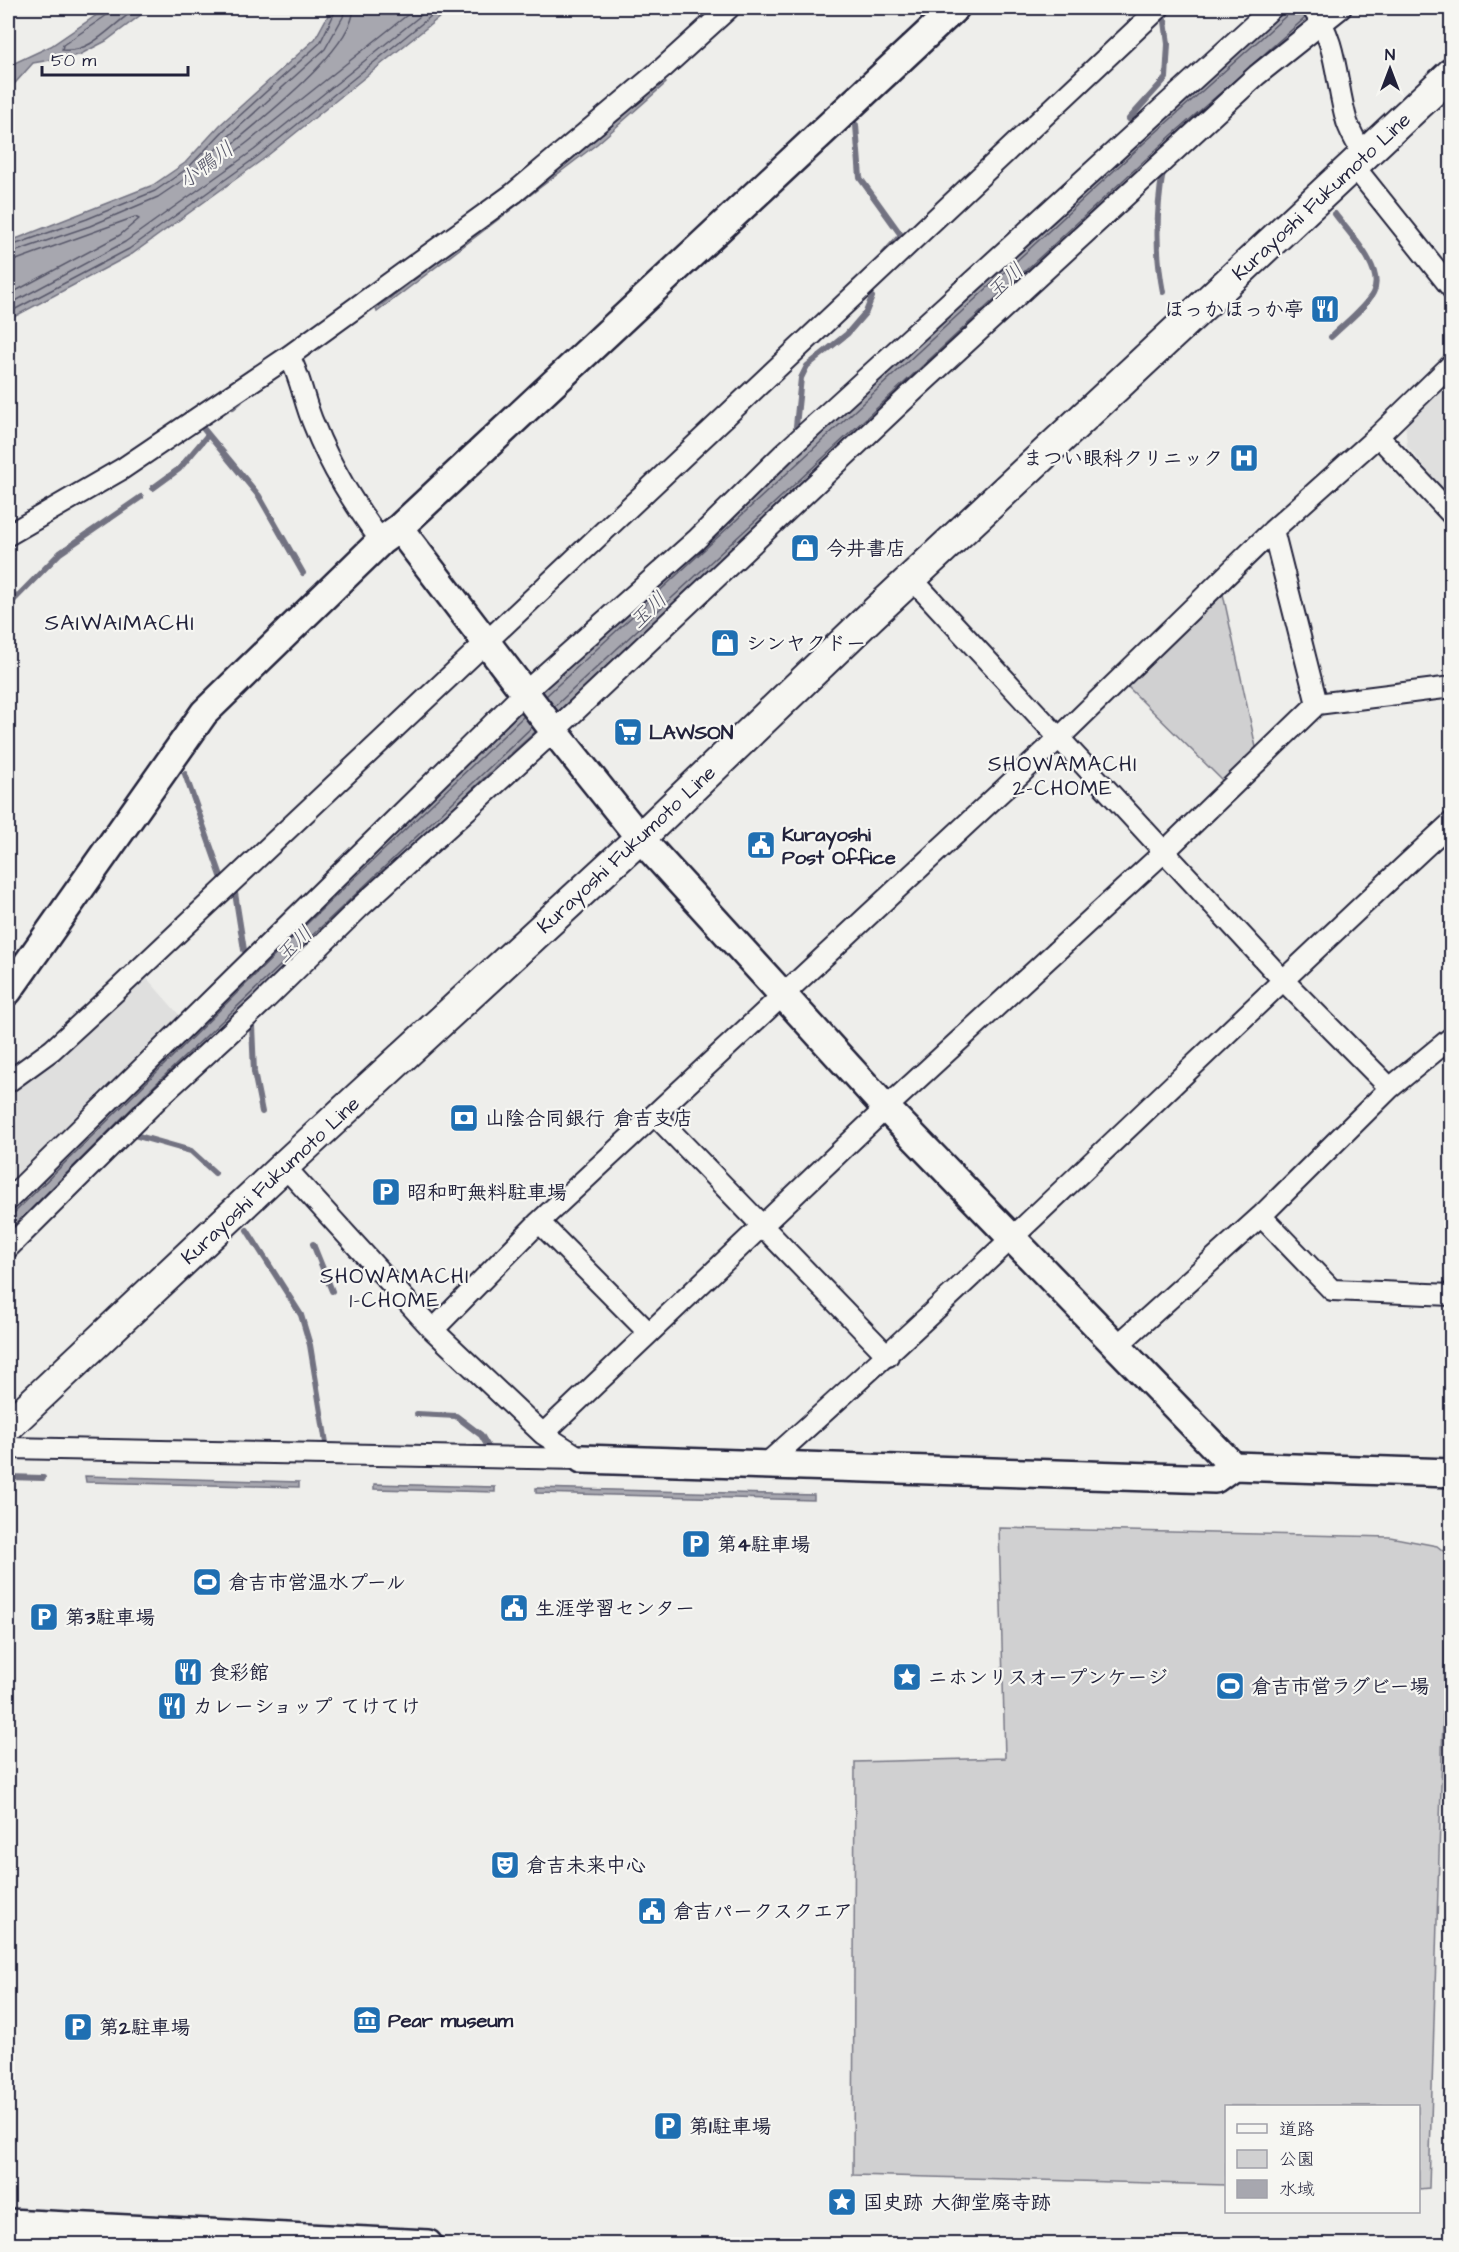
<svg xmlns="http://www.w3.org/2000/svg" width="1459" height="2252" font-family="'Architects Daughter','Klee One',sans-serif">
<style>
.built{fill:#dfdfde}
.green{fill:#d0d0d1;stroke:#797986;stroke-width:1.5}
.water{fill:#a7a7af;stroke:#727281;stroke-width:1.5}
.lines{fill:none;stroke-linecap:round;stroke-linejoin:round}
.shore{stroke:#575769;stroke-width:1.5}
.stream{stroke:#727281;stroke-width:6}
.street-casing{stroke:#22223b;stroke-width:24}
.secondary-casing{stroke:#22223b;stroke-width:32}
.primary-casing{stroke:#22223b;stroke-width:34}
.street{stroke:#f6f6f2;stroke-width:20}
.secondary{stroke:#f6f6f2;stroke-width:27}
.primary{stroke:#f6f6f2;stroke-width:30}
.labels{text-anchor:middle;stroke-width:4.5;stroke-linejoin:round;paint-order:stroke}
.street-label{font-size:20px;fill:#22223b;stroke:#f6f6f2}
.poi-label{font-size:20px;font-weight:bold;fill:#22223b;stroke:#f6f6f2;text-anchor:start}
.water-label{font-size:21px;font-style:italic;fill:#575769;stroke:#f6f6f2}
.neighbourhood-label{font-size:21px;letter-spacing:1.5px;fill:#22223b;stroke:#f6f6f2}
.quarter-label{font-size:22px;letter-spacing:1.5px;fill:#22223b;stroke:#f6f6f2}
</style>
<rect width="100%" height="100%" fill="#eeeeeb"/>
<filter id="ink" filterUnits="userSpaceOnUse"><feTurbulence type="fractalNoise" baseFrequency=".0167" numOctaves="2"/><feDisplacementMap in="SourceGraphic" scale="12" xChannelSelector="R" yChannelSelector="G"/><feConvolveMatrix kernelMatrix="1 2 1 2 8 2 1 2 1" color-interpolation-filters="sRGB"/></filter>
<g filter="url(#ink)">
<path class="built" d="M1451 376V499L1407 446 1405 421Z
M145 976 182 1018 8 1190V1096L57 1058Z"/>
<path class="green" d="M1223 594 1257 752 1224 782 1126 685Z
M999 1528 1390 1537 1437 1546 1448 1555 1429 2188 1419 2189 1418 2106H1226V2185L853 2175 855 1762 1005 1758Z"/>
<path class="water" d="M107 8H150L106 41 79 55 33 63 8 91V66L51 46Z
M332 8H451L262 160 132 254 8 320V242L153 185 185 163 220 125 315 39Z
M1286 8H1326L625 652 490 772 8 1240V1212L482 746 1140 139Z
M664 80 666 83 597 144 377 312 376 309 584 149Z
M85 1476 299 1482V1487L86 1482Z
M374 1484 495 1487V1492L374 1489Z
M536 1488 814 1495V1500L536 1493Z"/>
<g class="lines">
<path class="shore" d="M110 8 107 15 63 45 62 50C93 54 114 21 138 8
M354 8C352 49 267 114 236 141L227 151 228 154 231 155 248 142 416 8
M1254 63 1305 18
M8 247 87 219 155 191 188 168 225 129 320 43 337 8
M8 254 90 226 158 197 192 174 230 135 325 49 343 17 345 8
M8 263 135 217 139 219 120 235 8 295
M8 305 125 242 254 150 430 8
M8 313 129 249 258 156 441 8
M546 696 1144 143 1287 15 1290 8
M554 707 1172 135 1242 74
M8 1215 14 1213 320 911 524 716
M8 1232 163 1077 532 727"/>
<path class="stream" d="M1129 119 1166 78 1168 44 1165 21
M856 125 860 178 901 235 884 254
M1163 292C1155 251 1156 212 1163 171
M1331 337C1343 325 1366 307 1373 293 1386 270 1348 232 1335 214
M233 407 240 401
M796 426 801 378 807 366 847 334 866 312 872 297
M202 427 259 496 303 573
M153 488 179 469 207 436
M8 606 60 553 141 497
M185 774 221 876
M235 893 244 950
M252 1025 254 1072 262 1112
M131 1134 191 1151 215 1173
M247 1230 301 1315 310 1345 326 1443
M313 1244 332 1291
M417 1414 456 1416 481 1435 490 1450
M8 1477 43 1478"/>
<g class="street-casing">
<path id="street" d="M1312 8C1338 42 1335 82 1347 122 1351 134 1358 145 1364 156
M1353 165 1452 289
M289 356C301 377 304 403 314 425 331 468 354 504 381 541
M1378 436 1452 515
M1273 530 1317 704
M8 535 122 469 289 356 514 193 663 68 729 8
M912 579 1282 979 1390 1088
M8 1082 52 1050 115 992 1159 8
M655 1115 888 1356
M284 1166 433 1330 543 1434 582 1459
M8 1200 525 692 696 540 784 453 1272 8
M1261 1216 1332 1290 1452 1295
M539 1222 649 1333
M8 1248 163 1094 262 1003 360 907 554 731 918 387 1257 75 1341 8
M433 1330 539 1222 1058 739 1273 530 1378 436 1452 364
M1118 1345 1261 1216 1390 1088 1452 1037
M543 1434 886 1108 1164 852 1317 704 1452 687
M8 1448 582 1459
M765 1465C999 1257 1221 1035 1452 822"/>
</g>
<g class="secondary-casing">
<path id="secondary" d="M399 528 554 731 640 838 886 1108 1233 1466
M8 991 204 713 381 541 399 528 955 8
M582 1459 1215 1479 1233 1466 1452 1473
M8 2223 428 2244"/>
</g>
<g class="primary-casing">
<path id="primary" d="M8 1426 284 1166 640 838 871 616 1452 73"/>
</g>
<use href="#street" class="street"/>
<use href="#secondary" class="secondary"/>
<use href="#primary" class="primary"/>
</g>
</g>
<defs>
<g id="restaurant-square" transform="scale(1.5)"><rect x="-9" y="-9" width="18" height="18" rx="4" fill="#1f6fb2" stroke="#f6f6f2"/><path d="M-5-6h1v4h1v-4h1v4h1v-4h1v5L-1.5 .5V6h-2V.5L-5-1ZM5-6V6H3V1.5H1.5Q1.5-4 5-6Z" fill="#fff"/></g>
<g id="hospital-square" transform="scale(1.5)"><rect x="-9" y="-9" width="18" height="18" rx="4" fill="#1f6fb2" stroke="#f6f6f2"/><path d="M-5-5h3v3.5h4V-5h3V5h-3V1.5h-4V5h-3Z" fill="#fff"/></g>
<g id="shop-square" transform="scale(1.5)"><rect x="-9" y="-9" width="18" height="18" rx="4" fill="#1f6fb2" stroke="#f6f6f2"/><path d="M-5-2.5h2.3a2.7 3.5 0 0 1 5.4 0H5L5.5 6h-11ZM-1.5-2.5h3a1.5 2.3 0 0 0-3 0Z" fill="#fff"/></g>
<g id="supermarket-square" transform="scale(1.5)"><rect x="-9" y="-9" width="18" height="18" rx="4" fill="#1f6fb2" stroke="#f6f6f2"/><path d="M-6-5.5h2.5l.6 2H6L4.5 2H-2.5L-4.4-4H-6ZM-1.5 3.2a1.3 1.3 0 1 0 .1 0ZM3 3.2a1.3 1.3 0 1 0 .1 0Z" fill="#fff"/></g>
<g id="civic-square" transform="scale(1.5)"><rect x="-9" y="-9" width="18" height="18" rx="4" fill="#1f6fb2" stroke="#f6f6f2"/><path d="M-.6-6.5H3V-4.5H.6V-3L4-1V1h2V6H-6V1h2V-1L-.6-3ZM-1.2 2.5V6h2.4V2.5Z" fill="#fff"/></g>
<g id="bank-square" transform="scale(1.5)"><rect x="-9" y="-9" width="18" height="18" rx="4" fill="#1f6fb2" stroke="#f6f6f2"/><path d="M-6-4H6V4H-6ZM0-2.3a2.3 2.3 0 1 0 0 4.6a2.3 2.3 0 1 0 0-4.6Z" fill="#fff"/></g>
<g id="parking-square" transform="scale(1.5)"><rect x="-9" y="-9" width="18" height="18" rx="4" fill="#1f6fb2" stroke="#f6f6f2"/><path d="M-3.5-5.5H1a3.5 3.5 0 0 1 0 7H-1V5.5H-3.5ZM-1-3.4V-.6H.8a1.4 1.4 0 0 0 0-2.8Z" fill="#fff"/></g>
<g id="stadium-square" transform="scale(1.5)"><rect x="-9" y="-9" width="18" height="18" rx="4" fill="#1f6fb2" stroke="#f6f6f2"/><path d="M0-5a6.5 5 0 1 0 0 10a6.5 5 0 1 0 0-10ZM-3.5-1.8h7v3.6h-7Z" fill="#fff"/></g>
<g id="sight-square" transform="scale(1.5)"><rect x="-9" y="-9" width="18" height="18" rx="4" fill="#1f6fb2" stroke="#f6f6f2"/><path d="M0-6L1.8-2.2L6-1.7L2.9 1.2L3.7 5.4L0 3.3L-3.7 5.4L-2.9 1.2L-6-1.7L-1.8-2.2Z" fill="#fff"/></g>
<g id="theatre-square" transform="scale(1.5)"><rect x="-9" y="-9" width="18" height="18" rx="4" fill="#1f6fb2" stroke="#f6f6f2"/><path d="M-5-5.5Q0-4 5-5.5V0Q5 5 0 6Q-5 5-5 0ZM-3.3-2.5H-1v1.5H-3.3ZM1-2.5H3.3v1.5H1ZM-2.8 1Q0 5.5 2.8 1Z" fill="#fff"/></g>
<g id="museum-square" transform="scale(1.5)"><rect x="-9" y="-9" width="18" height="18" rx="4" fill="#1f6fb2" stroke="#f6f6f2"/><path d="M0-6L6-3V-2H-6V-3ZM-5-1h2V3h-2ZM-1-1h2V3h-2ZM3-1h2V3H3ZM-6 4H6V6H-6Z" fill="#fff"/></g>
</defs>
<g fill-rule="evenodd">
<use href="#restaurant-square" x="1325" y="309"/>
<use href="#hospital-square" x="1244" y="458"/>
<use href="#shop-square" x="805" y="548"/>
<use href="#shop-square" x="725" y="643"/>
<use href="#supermarket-square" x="628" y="732"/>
<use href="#civic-square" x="761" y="845"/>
<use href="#bank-square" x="464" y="1118"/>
<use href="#parking-square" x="386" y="1192"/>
<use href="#parking-square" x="696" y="1544"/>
<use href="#stadium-square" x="207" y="1582"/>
<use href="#civic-square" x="514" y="1608"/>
<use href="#parking-square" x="44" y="1617"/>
<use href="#restaurant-square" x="188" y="1672"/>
<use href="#sight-square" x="907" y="1677"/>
<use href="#stadium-square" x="1230" y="1686"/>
<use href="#restaurant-square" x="172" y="1706"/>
<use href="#theatre-square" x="505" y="1865"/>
<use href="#civic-square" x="652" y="1911"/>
<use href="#museum-square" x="367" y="2020"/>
<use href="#parking-square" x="78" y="2027"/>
<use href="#parking-square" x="668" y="2126"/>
<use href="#sight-square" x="842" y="2202"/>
</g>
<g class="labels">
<g class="street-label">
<text transform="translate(1321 196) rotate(-43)" y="7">Kurayoshi Fukumoto Line</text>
<text transform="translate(626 849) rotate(-43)" y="7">Kurayoshi Fukumoto Line</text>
<text transform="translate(270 1180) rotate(-43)" y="7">Kurayoshi Fukumoto Line</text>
</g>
<g class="poi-label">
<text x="1304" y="316" text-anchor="end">ほっかほっか亭</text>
<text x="1223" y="465" text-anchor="end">まつい眼科クリニック</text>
<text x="826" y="555">今井書店</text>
<text x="746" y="650">シンヤクドー</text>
<text x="649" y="739">LAWSON</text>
<text x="782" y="841">Kurayoshi<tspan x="782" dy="23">Post Office</tspan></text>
<text x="485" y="1125">山陰合同銀行 倉吉支店</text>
<text x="407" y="1199">昭和町無料駐車場</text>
<text x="717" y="1551">第4駐車場</text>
<text x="228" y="1589">倉吉市営温水プール</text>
<text x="535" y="1615">生涯学習センター</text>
<text x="65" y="1624">第3駐車場</text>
<text x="209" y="1679">食彩館</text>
<text x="928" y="1684">ニホンリスオープンケージ</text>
<text x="1251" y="1693">倉吉市営ラグビー場</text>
<text x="193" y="1713">カレーショップ てけてけ</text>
<text x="526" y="1872">倉吉未来中心</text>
<text x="673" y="1918">倉吉パークスクエア</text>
<text x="388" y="2027">Pear museum</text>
<text x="99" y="2034">第2駐車場</text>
<text x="689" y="2133">第1駐車場</text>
<text x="863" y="2209">国史跡 大御堂廃寺跡</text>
</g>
<g class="water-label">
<text transform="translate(206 165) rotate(-37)" y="7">小鴨川</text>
<text transform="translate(1005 281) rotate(-43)" y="7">玉川</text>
<text transform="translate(648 610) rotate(-43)" y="7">玉川</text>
<text transform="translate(294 944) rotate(-45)" y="7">玉川</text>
</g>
<g class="neighbourhood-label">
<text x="1063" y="771">SHOWAMACHI<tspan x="1063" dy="24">2-CHOME</tspan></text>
<text x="395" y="1283">SHOWAMACHI<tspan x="395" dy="24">1-CHOME</tspan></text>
</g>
<g class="quarter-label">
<text x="120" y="630">SAIWAIMACHI</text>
</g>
</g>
<rect width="1459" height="2252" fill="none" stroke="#f6f6f2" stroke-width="30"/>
<rect x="15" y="15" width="1429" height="2222" fill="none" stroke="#22223b" stroke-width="2" filter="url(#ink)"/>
<rect x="1225" y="2105" width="195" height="108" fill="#f6f6f2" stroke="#a1a1a9" stroke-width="1.5"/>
<rect x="1237" y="2124" width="30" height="9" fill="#f6f6f2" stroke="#a1a1a9" stroke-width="1.5"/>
<text x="1279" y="2135" font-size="18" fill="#22223b">道路</text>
<rect x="1237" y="2150" width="30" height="18" fill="#d0d0d1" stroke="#a1a1a9" stroke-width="1.5"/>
<text x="1279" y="2165" font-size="18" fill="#22223b">公園</text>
<rect x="1237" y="2180" width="30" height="18" fill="#a7a7af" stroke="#a1a1a9" stroke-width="1.5"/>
<text x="1279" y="2195" font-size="18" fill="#22223b">水域</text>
<g transform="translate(1390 69)" stroke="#f6f6f2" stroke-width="4.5" paint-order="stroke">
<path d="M0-4.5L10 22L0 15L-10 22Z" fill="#22223b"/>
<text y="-9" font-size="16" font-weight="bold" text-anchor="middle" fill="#22223b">N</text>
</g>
<path d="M42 66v9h146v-9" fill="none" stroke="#22223b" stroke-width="3"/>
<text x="51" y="66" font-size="18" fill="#22223b" stroke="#f6f6f2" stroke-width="4.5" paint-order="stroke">50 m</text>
</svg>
